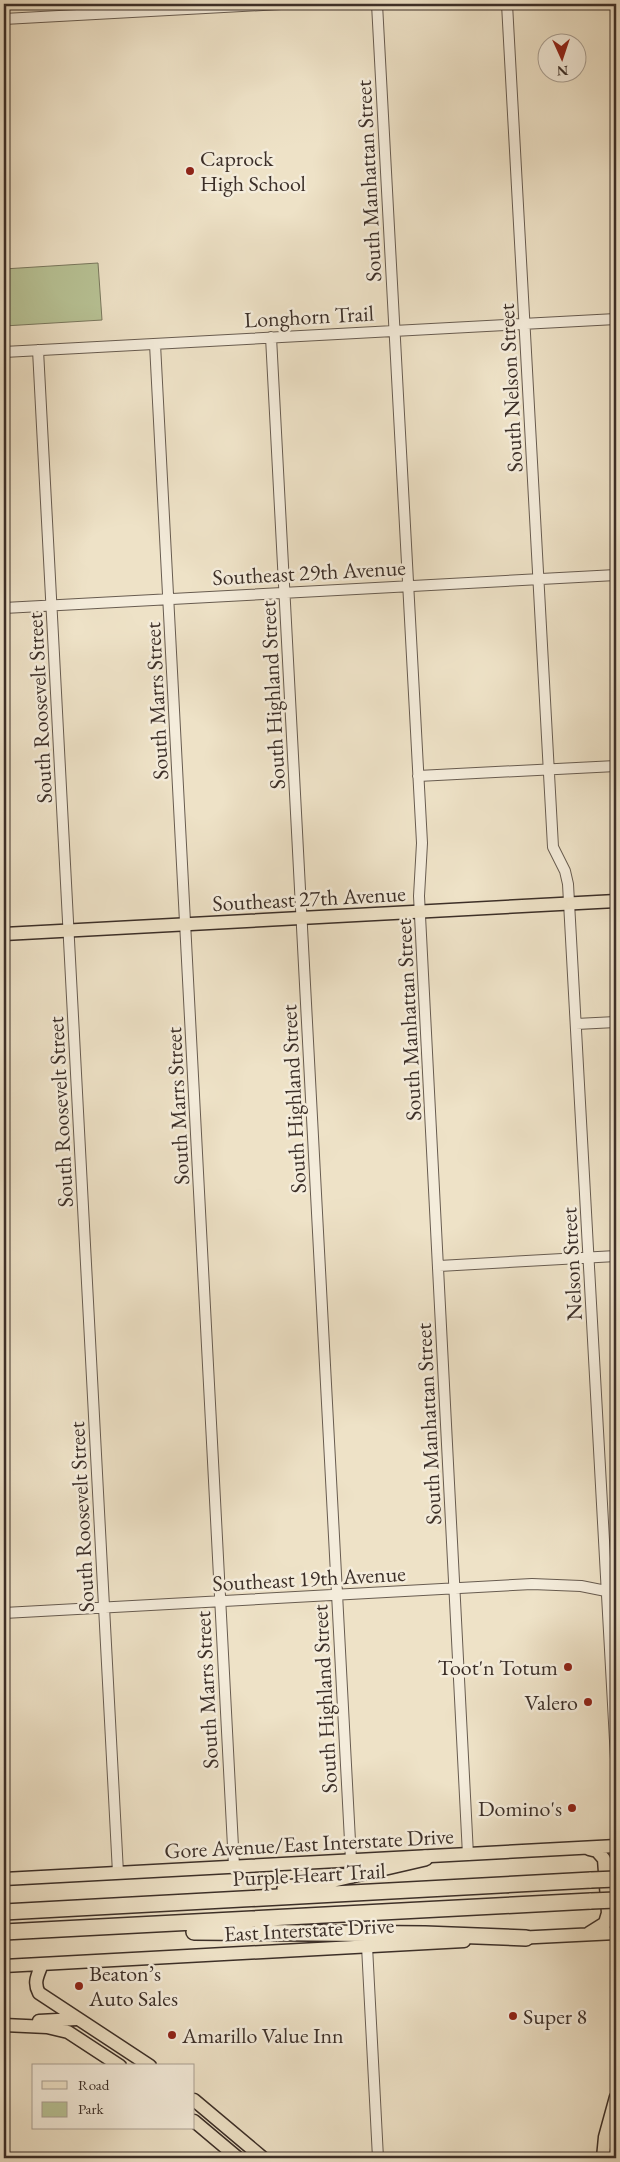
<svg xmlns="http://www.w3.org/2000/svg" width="620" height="2162" font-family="'EB Garamond',serif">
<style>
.green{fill:#b8c396;stroke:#7a795f}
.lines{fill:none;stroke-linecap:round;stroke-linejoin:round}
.minor-casing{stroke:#685c50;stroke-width:12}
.major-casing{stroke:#3c2f28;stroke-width:15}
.highway-casing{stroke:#3c2f28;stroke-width:18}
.minor{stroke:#f4ecdb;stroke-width:10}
.major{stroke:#eee2c7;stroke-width:12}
.highway{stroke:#eee2c7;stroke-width:15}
.highway-bridge-casing{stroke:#3c2f28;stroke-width:18;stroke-linecap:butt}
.highway-bridge{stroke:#eee2c7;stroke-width:15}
.poi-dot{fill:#8f2418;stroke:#f4ecdb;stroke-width:2}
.labels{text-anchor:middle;stroke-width:5;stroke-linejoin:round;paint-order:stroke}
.poi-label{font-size:22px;fill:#3c2f28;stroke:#f4ecdb;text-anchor:start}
.street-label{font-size:22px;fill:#3c2f28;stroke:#f4ecdb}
</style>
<rect width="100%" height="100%" fill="#eee2c7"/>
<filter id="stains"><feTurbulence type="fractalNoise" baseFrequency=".004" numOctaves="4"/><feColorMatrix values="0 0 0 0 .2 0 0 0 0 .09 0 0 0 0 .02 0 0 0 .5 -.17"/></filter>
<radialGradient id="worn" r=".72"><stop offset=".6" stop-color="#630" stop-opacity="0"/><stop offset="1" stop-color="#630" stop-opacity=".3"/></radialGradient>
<path class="green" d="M98 263 102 320 4 326V269Z"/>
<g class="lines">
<g class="minor-casing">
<path id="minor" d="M377 4 422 843 419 896 468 1855
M507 4 553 847 565 871 568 884 616 1759
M4 19 281 4
M271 337 351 1860
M155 344 234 1866
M38 350 118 1873
M4 352 616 319
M4 608 616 575
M418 776 616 766
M576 1024 616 1022
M439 1266 616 1256
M4 1613 532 1584 581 1586 616 1593
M367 1946 378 2158"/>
</g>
<g class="major-casing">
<path id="major" d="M4 934 616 901
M589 1849 597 1851 604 1859 608 1913 605 1923 589 1933
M4 1879 616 1846
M516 1938 616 1933
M42 1964C38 1975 33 1982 39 1993L150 2066
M4 1966 464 1941
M39 2021 76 2019
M4 2025 47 2027 68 2032 120 2066
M194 2100 263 2158
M194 2121 238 2158
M603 2158 605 2137 616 2097"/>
</g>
<g class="highway-casing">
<path id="highway" d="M285 1888 304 1886 425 1858
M4 1912 591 1880
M4 1932 591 1901
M194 1932 425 1934 526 1938"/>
</g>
<use href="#minor" class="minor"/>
<use href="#major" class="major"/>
<use href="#highway" class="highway"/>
<g class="highway-bridge-casing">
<path id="highway-bridge" d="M591 1880 616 1879
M591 1901 616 1900"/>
</g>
<use href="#highway-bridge" class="highway-bridge"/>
</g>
<g class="poi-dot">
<circle cx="190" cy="171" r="5"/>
<circle cx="568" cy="1667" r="5"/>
<circle cx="588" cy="1702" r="5"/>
<circle cx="572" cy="1808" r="5"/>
<circle cx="79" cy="1986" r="5"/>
<circle cx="513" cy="2016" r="5"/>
<circle cx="172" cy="2035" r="5"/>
</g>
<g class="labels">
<g class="poi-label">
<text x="200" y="166">Caprock<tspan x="200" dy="25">High School</tspan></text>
<text x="558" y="1675" text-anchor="end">Toot'n Totum</text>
<text x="578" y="1710" text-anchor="end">Valero</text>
<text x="562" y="1816" text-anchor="end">Domino's</text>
<text x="89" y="1981">Beaton’s<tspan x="89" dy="25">Auto Sales</tspan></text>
<text x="523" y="2024">Super 8</text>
<text x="182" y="2043">Amarillo Value Inn</text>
</g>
<g class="street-label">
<text transform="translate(368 181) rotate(-93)" y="8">South Manhattan Street</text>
<text transform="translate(309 316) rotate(-3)" y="8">Longhorn Trail</text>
<text transform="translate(510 388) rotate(-93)" y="8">South Nelson Street</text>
<text transform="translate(309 572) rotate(-3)" y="8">Southeast 29th Avenue</text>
<text transform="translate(272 695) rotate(-93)" y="8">South Highland Street</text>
<text transform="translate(156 701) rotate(-93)" y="8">South Marrs Street</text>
<text transform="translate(39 708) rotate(-93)" y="8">South Roosevelt Street</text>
<text transform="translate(309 898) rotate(-3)" y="8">Southeast 27th Avenue</text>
<text transform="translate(408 1020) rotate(-93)" y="8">South Manhattan Street</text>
<text transform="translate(293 1099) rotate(-93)" y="8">South Highland Street</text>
<text transform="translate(177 1106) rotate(-93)" y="8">South Marrs Street</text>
<text transform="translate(60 1112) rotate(-93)" y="8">South Roosevelt Street</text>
<text transform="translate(571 1264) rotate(-93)" y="8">Nelson Street</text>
<text transform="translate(428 1424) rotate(-93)" y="8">South Manhattan Street</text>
<text transform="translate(81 1517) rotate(-93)" y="8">South Roosevelt Street</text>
<text transform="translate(309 1578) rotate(-3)" y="8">Southeast 19th Avenue</text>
<text transform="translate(206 1690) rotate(-93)" y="8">South Marrs Street</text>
<text transform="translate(324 1699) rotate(-93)" y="8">South Highland Street</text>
<text transform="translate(309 1843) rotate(-3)" y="8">Gore Avenue/East Interstate Drive</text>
<text transform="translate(309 1874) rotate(-3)" y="8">Purple Heart Trail</text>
<text transform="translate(309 1929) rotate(-3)" y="8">East Interstate Drive</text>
</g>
</g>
<rect width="620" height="2162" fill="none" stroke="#eee2c7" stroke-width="20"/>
<rect x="5" y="5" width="610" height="2152" fill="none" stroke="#3c2f28" stroke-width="2.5"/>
<rect x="10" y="10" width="600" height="2142" fill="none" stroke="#3c2f28"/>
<rect x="32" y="2064" width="162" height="65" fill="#f4ecdb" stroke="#aaa093"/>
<rect x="42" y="2081" width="25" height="8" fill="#eee2c7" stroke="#aaa093"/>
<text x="78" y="2090" font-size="15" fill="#3c2f28">Road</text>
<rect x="42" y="2102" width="25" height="15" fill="#b8c396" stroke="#aaa093"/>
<text x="78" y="2114" font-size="15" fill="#3c2f28">Park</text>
<g transform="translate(562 58) rotate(177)"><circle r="24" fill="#f4ecdb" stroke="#aaa093"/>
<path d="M0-4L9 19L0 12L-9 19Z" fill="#8f2418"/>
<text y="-8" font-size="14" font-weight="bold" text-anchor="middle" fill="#3c2f28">N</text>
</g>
<rect width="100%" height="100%" filter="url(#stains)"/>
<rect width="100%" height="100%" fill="url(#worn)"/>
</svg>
